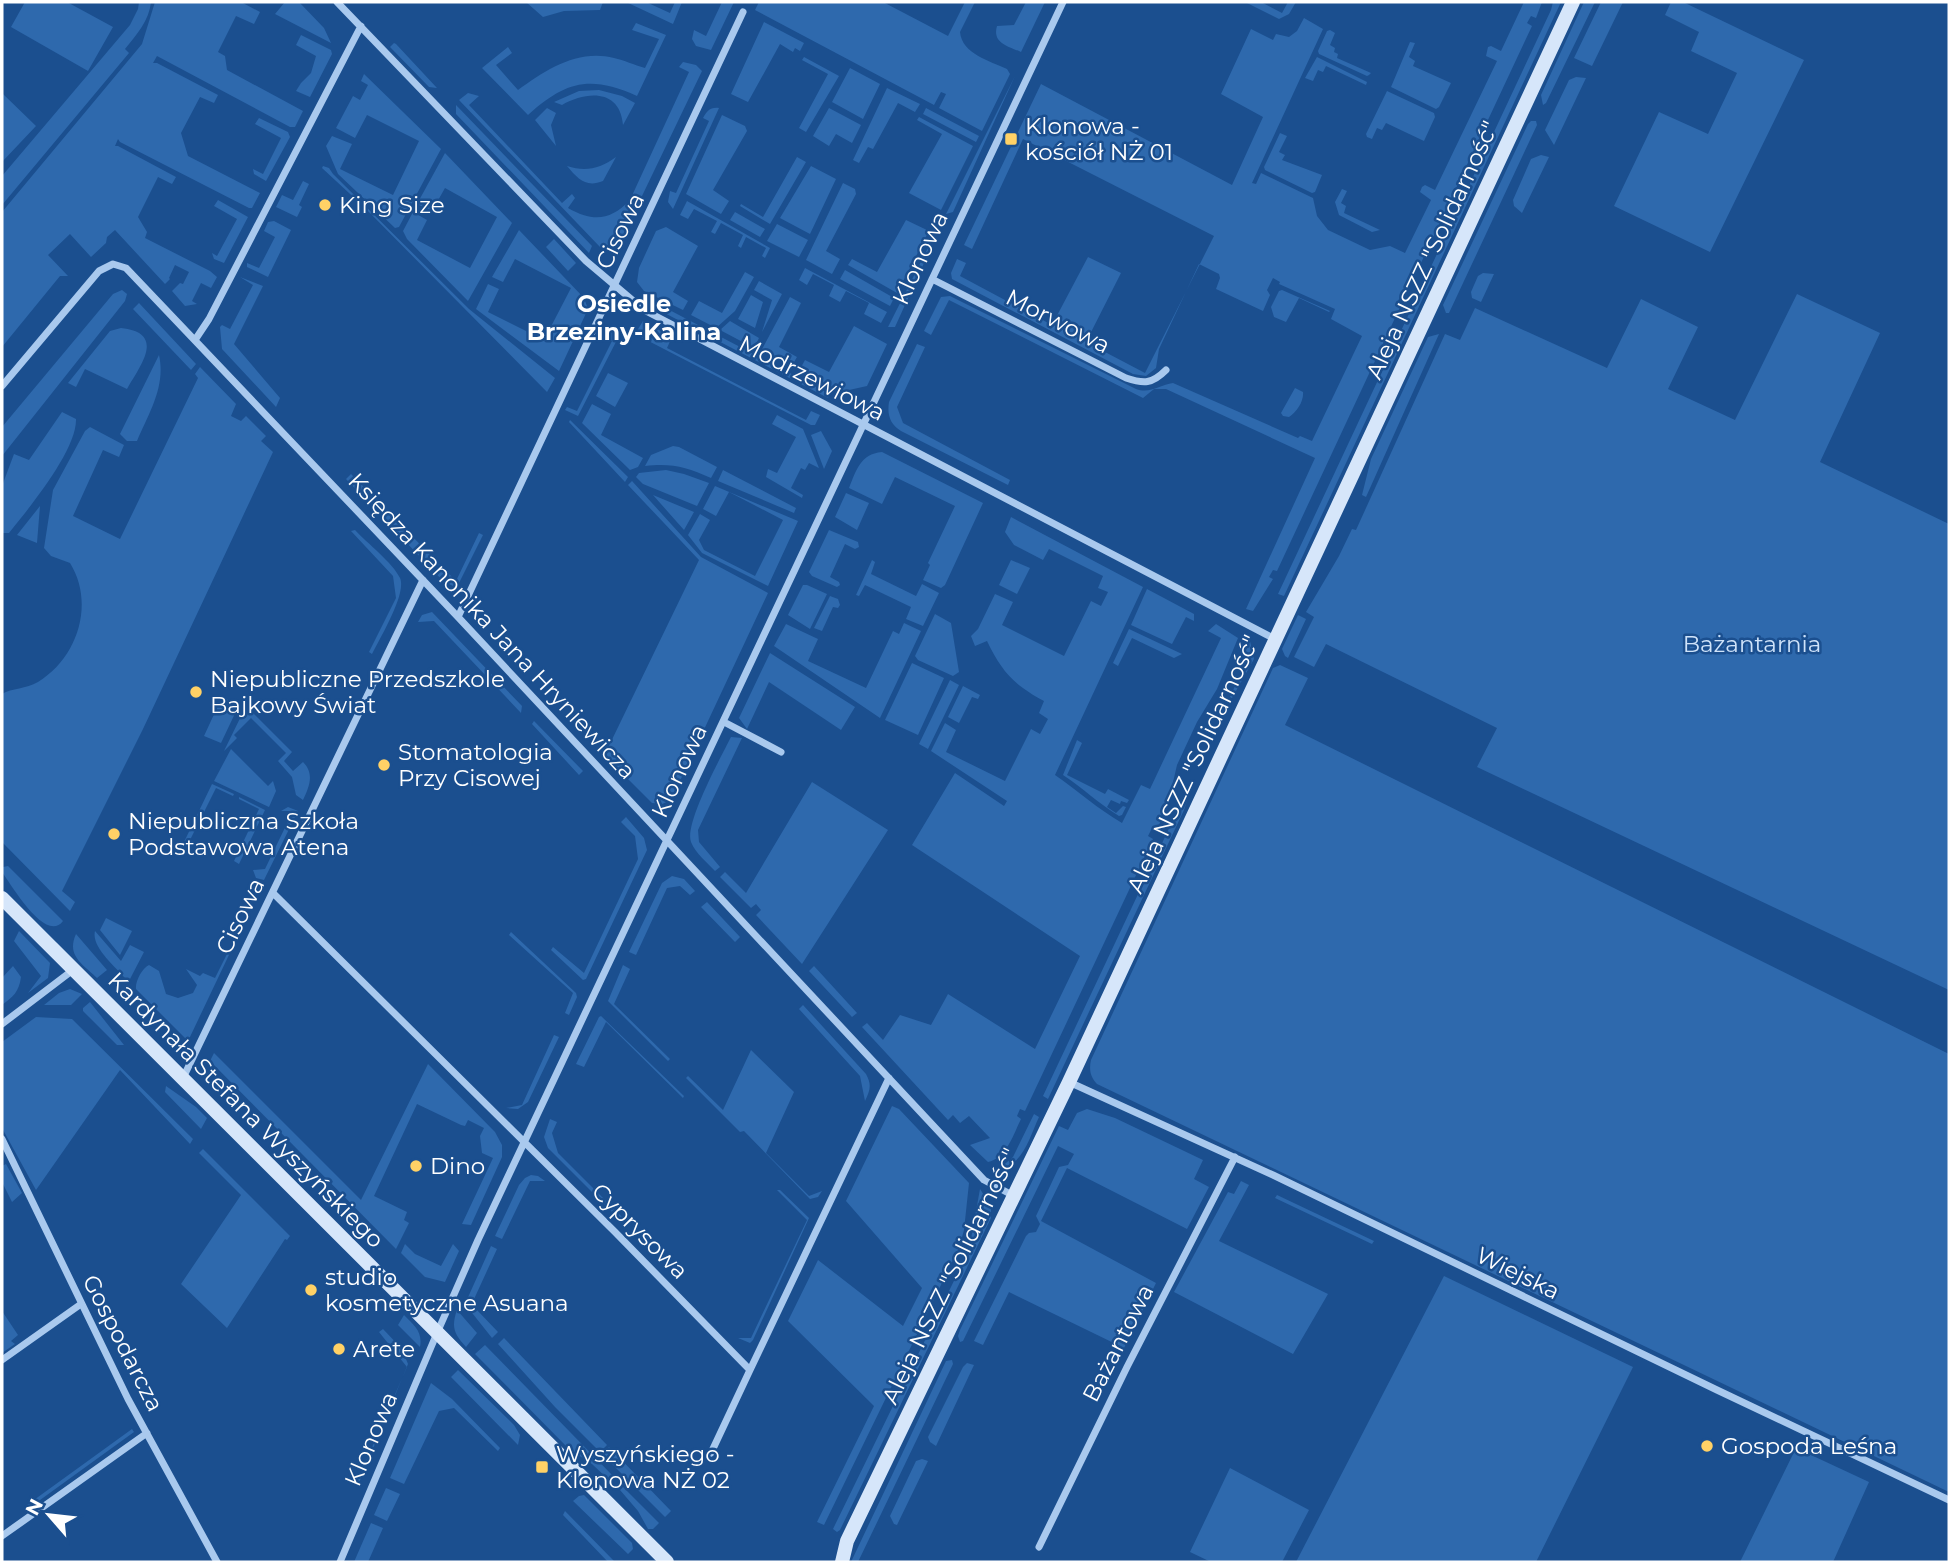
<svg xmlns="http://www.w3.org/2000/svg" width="1951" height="1564" font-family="Montserrat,sans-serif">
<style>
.green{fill:#2e69ad}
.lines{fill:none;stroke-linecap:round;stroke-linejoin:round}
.street{stroke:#a9c9ee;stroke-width:7}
.secondary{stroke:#d6e6fa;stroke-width:14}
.poi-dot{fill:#ffd166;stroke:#1b4f8f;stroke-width:2.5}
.labels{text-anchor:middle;stroke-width:5;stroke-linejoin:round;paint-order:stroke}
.poi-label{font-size:23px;fill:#fff;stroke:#1b4f8f;text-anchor:start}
.street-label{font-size:23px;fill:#fff;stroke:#1b4f8f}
.park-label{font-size:23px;fill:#cfe3fa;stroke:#1b4f8f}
.neighbourhood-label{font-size:24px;font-weight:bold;fill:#fff;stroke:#1b4f8f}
</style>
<rect width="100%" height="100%" fill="#1b4f8f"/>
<path class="green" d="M25 2H67L113 27 88 71 11 27Z
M139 2H151C149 21 137 34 125 49L129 53 2 205V176L130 25 138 9Z
M155 2H241L260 12 254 24 236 16 218 52 225 56 227 70 303 111 295 127H290L157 56 153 63H157L218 95 214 103 200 97 181 133 188 156 260 193 252 208H249L120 142 118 139 115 146H118L176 177 172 184 158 177 138 217 147 232 145 238 210 271 217 277 211 288 201 283 192 301 197 304 185 306 172 291 180 283 183 284 189 272 175 265 169 278 170 279 165 284 115 230 107 237 106 243 91 257 70 234 48 255 68 276H60L2 347V212L142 44Z
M285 2H299L324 28 331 43 275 14Z
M526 2H603L600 10 564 11 543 17Z
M626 2H646L670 13 675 2H682L673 24Z
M722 2H734L711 50 696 46 692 39 694 30 706 36Z
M759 2H883L948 36 965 2H975L960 32C962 54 990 61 1007 69L1010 74 982 131 939 108 946 94 941 92 934 105 755 10Z
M1026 2H1045L1021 52C1008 46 992 43 997 26L1014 25Z
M1245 2H1261L1282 13 1288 2H1296L1289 14 1279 19Z
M1524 2H1542L1536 18 1531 16 1527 23 1532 26 1406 295 1402 293 1398 301 1402 303 1277 571 1273 570 1269 577 1273 579 1253 611 1246 609 1315 458 1166 389H1154L1143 398 949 300 931 335 924 331 941 297 950 296 1136 389C1150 394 1160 385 1173 383L1298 438 1300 436 1312 441 1362 336 1331 319 1335 309 1279 284 1280 282 1273 278 1267 290 1270 295 1263 311 1216 289 1220 278 1219 274 1199 264 1159 349 1156 368 1146 376 1133 374 952 279 951 273 957 259 966 263 960 276 1052 325 1088 257 1121 273 1086 342 1145 373 1214 236 1023 139 972 249 964 245 1041 84 1232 185 1263 117 1221 94 1251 29 1273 40 1276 34 1289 37 1297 31 1304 18 1323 29 1252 183 1256 184 1261 173 1313 198 1317 216 1328 230 1370 250 1390 246 1405 253 1431 200 1420 192 1422 187 1425 185 1435 190 1497 61 1486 56 1488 47 1491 46 1501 51Z
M1553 2H1561L1284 596 1278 594 1551 10Z
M1584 2H1595L1546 103 1543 105 1541 95Z
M1601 2H1623L1592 66 1574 58Z
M1671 2H1683L1804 60 1710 252 1614 206 1659 112 1708 134 1737 73 1691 51 1699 32 1665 15Z
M764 22 804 43 800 51 795 48 793 52 780 44 748 102 731 94Z
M636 23 666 35 637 96C590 75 566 81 528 115L482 68 508 47 512 53 496 65 518 90C546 70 577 49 614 58 624 60 634 65 645 68L659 39 632 30Z
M1330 30 1335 33 1330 45 1335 48 1334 52 1338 54 1337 58 1371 73 1369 75 1367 76 1319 54 1318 51 1327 31Z
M301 35 331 50 332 54 310 97 296 91 301 83 311 73 316 56 296 45Z
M1410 42 1415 43 1409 57 1415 61 1413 66 1451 83 1439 107 1436 109 1391 87Z
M394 43 396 44 437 88 429 87 390 47Z
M804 57 839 76 806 132 799 128 828 74 802 60Z
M1317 57 1367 82 1366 85 1326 66 1323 72 1318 70 1313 81 1305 78Z
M683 62 696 65 702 71 618 246 600 247 459 100 468 93 479 96 469 105 562 203 572 194 575 198 568 208C593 222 610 221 630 200L689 72 679 67Z
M850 68 880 84 863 119 832 102Z
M364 74 441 149 399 227 395 228 338 174 326 146 332 136 352 144 340 169 393 195 419 141 367 115 355 138 336 128 353 96 360 100 368 85 361 81Z
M1015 76 953 212 946 214Z
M1576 77 1586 78 1554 145 1545 130 1569 80Z
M887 88 920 104 915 112 898 103 873 149 868 147 859 163 853 160Z
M599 90 622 96 635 103 623 125C620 89 587 91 562 105L554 102 579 91Z
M1387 91 1434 113 1435 117 1424 141 1386 123 1382 130 1377 128 1372 139 1367 137 1366 134Z
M2 93 36 126 2 162Z
M456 105 592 246 589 253 456 114Z
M547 108 556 113 551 125 556 146 535 120Z
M719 108 673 209 668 202 670 191 676 193 709 121 703 118C707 111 710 107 719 108Z
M829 108 861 125 852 143 836 134 829 146 813 136Z
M926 108 979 136 976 142 923 114Z
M722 115 745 126 747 131 713 190 729 201 721 214 686 194Z
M919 117 973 146 941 210 909 193 942 134 917 120Z
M259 118 288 132 290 137 266 181 254 174 253 169 263 174 281 138 255 124Z
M1531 121H1536L1537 125 1449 313H1446L1443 305 1528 124Z
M1280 133 1287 136 1279 152 1285 155 1282 160 1322 175 1315 192 1312 193 1265 170 1264 167Z
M445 153 512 223 468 301 407 239 403 231 413 212 427 220 417 240 470 268 497 217 445 188 432 211 417 204Z
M1541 155 1549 157 1522 213 1514 206 1513 200 1531 159Z
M616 157 603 181C586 188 578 179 567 166 585 172 600 169 616 157Z
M797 157 806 162 770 224 740 206 741 204 763 217Z
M323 166 329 168 333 174 469 309 555 378 547 392 363 206 322 168Z
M811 166 836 179 810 234 780 218Z
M303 181 309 184 299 205 302 207 297 217 276 207 282 195 293 200Z
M843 183 855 189 856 194 826 251 840 259 832 274 806 260Z
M1342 189 1347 191 1341 203 1346 206 1344 213 1380 230 1372 232 1339 215 1335 202Z
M218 200 248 217 224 263 214 259 212 253 217 256 237 219 214 206Z
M687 201 770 248 765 258 762 256 766 248 746 237 741 248 738 246 743 235 721 223 715 234 711 232 717 221 694 209 688 219 680 215Z
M735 212 765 229 760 237 730 220Z
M906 220 929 231 897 293 848 265 852 259 877 272Z
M274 221 291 230 268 277 247 267V263L259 268 275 237 264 231 268 222Z
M777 224 808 240 799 257 767 241Z
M666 227 698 246 673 292 688 301 683 310 644 291 637 282 639 268 656 231Z
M519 230 584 298 588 309 559 371 476 309 488 284 499 289 488 312 544 340 571 288 515 259 503 282 492 277Z
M933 238 934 241 895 327H888Z
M554 239 576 263 568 271 546 247Z
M805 268 887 312 881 323 864 314 869 303 846 291 840 302 829 296 834 285 813 274 807 285 799 280Z
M845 270 894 298 890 306 840 279Z
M745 272 754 277 735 311 716 328 691 315 699 301 722 313Z
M1483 273 1494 274 1481 302 1472 298 1471 292 1478 276Z
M240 277 263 286 234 344 280 398 276 407 222 349 220 327 222 325 230 329 253 285Z
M759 281 782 294 762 332 772 300 754 290Z
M122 290 127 294 125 301 2 456V427L113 294Z
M1282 290 1330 311 1329 312 1299 298 1286 322 1274 317 1271 307 1279 291Z
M1797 294 1880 333 1820 462 1949 524V990L1477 767 1497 728 1326 644 1314 667 1294 657 1314 617 1306 612 1339 556 1352 529 1356 530 1445 334 1460 340 1475 308 1607 368 1641 299 1698 327 1668 389 1735 420Z
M751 295 763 302 755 328 738 319Z
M790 297 801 303 779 347 797 357 791 367 761 351Z
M139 303 196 364 191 370 133 309Z
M658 304 830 394 828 398 653 307Z
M643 321 672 337 667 348 806 420 811 411 820 415 815 425H811L635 334Z
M730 321 759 338 754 348 720 330Z
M854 326 887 344 867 386 840 392 799 371 805 360 829 372Z
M605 327 620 334 578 416 565 410 567 407 577 411 612 341 601 335Z
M121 328C167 333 140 366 127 389L85 369 76 387 68 383 110 331Z
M1439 334 1366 497 1362 495 1371 459 1428 337Z
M917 344 925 347 897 407 903 423 1010 480 1008 485 901 431C890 424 887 415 889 402Z
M159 355C166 386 149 413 137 441H127L120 434Z
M200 367 236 404 231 416 241 421 246 416 266 436 261 441 273 452 143 729 62 891 75 902 70 911 2 842V694C12 688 26 689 38 682 78 658 95 603 70 563L51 556 44 548 53 490 85 431 90 427 124 445 119 457 103 450 73 516 120 539 198 378 195 374Z
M608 373 628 383 615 407 596 396Z
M1295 388 1303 392C1304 401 1297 412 1289 417L1283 416 1281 413Z
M592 404 611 414 601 435 643 458 638 467 630 470 582 423Z
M62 412 76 419C77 450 29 508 9 533H2V486L14 454 29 460Z
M777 415 803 429 819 468 809 463 805 470 801 468 791 488 803 495 802 498 766 477 768 469 777 473 796 437 772 424Z
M570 420 628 477 625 482 569 422Z
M821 431 832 451 824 469 811 435Z
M673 446 679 447 717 467 711 478C686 467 672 463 645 466L651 455Z
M882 452 983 503 945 585 941 588 923 580 930 565 928 563 955 506 895 477 882 504 849 488C856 471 860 454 882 452Z
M666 470 684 474 709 483 697 506 643 484 636 477 639 473Z
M723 470 796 508 794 513 718 481Z
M351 474 456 581 479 533 483 535 459 583 453 586 443 581 346 479Z
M632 481 701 557 768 593 671 800 662 804 652 803 628 779 632 776 627 770 623 773 605 754 699 560 628 485Z
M715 486 798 521 768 586 702 553 688 535 700 514 710 520 699 540 704 550 755 576 783 520 729 492 716 516 703 509Z
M846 493 869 503 857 530 835 517Z
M653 495 694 512 684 530Z
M40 506 37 543 17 535Z
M1011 517 1143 587 1055 775C1078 791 1098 809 1122 823L1141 785 1150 789 1221 638 1208 631 1216 624 1238 638 1217 689 1197 722 1177 765 1167 808 1156 831 1151 830 1148 836 1153 839 1025 1111 1020 1109 1017 1116 1021 1119C1013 1135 1007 1157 988 1162L970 1145 990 1138 969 1116 960 1123 953 1115 948 1120 862 1027 867 1023 883 1040 900 1015 931 1025 948 994 1035 1049 1080 956 912 845 955 773 1004 806 1007 801 931 751 945 723 956 730 946 752 1005 781 1031 729 1040 734 1048 719 1039 713 1044 701C1014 685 1002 672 987 641L975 646 971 636 978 629 995 594 1013 602 1002 625 1064 656 1091 601 1101 606 1108 592 1098 588 1103 576 1049 549 1043 560 1014 545 1005 532Z
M355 530C367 543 393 563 400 578 407 593 380 638 372 654L369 652 396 598 393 576 351 531Z
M829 530 858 542 859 547 855 549 845 544 830 577 839 582 840 585 837 587 812 576 809 572Z
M872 560 875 562 871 574 916 596 922 584 939 593 923 626 906 619 911 607 865 585 859 596 856 595Z
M1011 560 1030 568 1017 594 999 585Z
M803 585H807L827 594 810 629 788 615Z
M1147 589 1194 614V621L1186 617 1172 644 1131 625Z
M830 596 838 599 840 605 838 608 833 607 822 631 814 628Z
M432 612 522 706 521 713 434 621 418 622 422 615Z
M935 614 951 623 959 672 953 676 918 660 915 656Z
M1298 615 1306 619 1288 658 1285 656 1282 649Z
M904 623 921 631 880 718 774 646 786 624 818 639 808 661 866 688 893 631 899 634Z
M1129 629 1182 654 1174 658 1132 638 1118 666 1113 663Z
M1250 641 1254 659 1232 698 1230 697 1245 664 1241 661Z
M770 653 855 707 841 730 769 682 747 729 739 718Z
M912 663 944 678 918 735 885 720Z
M1280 665 1308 678 1285 725 1949 1054V1492L1097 1084C1090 1077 1089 1069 1091 1060L1273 668Z
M950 680 959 685 928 749 919 744Z
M963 686 980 695 978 699 972 697 959 723 948 717Z
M222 697 239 705 221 743 204 736Z
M246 706 292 752 284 761 293 771 303 762C315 774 309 787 303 800L296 795 292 777 278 761 286 753 251 718 234 735 237 738 224 751Z
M534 721 583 771 579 775 532 724Z
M731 737 742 738 698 830 699 842 720 867 715 871C708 863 695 853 691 842 684 824 721 757 731 737Z
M1077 740 1082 743 1067 775 1105 794 1108 789 1129 800 1127 803 1121 801 1120 804 1111 800 1107 807 1116 813 1123 806 1126 807 1122 815 1119 816C1099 804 1083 788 1063 775Z
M231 749 268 786 273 781 276 791 269 807 214 781Z
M812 782 888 830 802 964 756 915 761 910 756 904 751 908 720 877 725 872 746 893Z
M212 784 234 794 233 796 216 788 188 844 184 842Z
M1188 788 1191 789 1184 810 1048 1099 1043 1096Z
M239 797 265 810 239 864 234 861 259 809 239 799Z
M288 807 298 811 264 880 256 878 253 870 265 869 293 811H281Z
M626 817 644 838 647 850 586 979 583 980 551 950 553 947 584 973 638 859 635 836 621 822Z
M8 866 63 921C46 944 12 886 2 872L3 867Z
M672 876 684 879 695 891 690 895 680 886 667 888 636 955 629 952 662 883Z
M707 902 740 937 735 942 701 907Z
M246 916 247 917 189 1039H186L136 989C135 982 142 968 149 965L159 971 166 994 178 998 193 993 197 985 186 969 200 976 203 973 215 978Z
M106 918 132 931 120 955 100 930Z
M19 931 50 963 48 978 28 993 41 976 14 941Z
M95 931 121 961 130 945 144 952 130 979 125 978C115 966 91 947 95 931Z
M511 932 576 993 577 997 569 1015 565 1013 573 993 509 935Z
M76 934 107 970 97 978C83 964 66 956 76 934Z
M623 965 630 969 614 1004 670 1059 668 1061 608 1001Z
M13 966 21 977C19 992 13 997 2 1005V978Z
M814 966 857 1013 852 1017 809 971Z
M70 989 82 994 71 1005H44L59 993Z
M90 1002 124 1045H117L83 1011V1008Z
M803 1005 866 1074C872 1085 870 1090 865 1101L860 1076 799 1009Z
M601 1016 684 1096 683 1098 606 1022 584 1067 576 1064 599 1017Z
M36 1017 72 1019 193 1139 190 1144 120 1070 36 1190 2 1128V1042Z
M554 1035 559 1037 528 1102 518 1109 506 1108 522 1105Z
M751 1050 794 1092 766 1153 809 1196 822 1191 818 1197 810 1199 744 1131 740 1132 686 1078 688 1076 723 1110Z
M214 1053 361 1200 428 1064 495 1132 502 1145V1157L471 1225 462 1224 493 1158 482 1153 480 1136 484 1128 468 1120 465 1126 461 1125 417 1104 374 1196 407 1212 404 1220 409 1223 396 1249 210 1061Z
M166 1086 196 1107 207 1118 201 1129 165 1092Z
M892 1106 899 1109 969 1183 964 1230 959 1248 824 1525 817 1522 874 1406 788 1321 818 1260 903 1326 922 1288 846 1201Z
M1087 1109 1115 1118 1203 1160 1194 1179 1209 1187 1187 1229 1067 1168 1041 1221 1156 1283 1124 1348 1009 1292 983 1345 974 1341 1026 1236 1029 1233 1036 1232 1040 1224 1036 1216 1059 1167 1068 1165 1074 1154 1058 1146 963 1341 960 1342 958 1336 960 1330 1059 1126 1068 1130 1077 1113Z
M1034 1114 1039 1117C1030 1136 1023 1166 999 1169L1013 1157Z
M550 1119 557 1122 552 1133 558 1153 623 1218 621 1221 548 1148 544 1137Z
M203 1149 290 1236 287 1240 285 1239 227 1328 181 1284 241 1195 199 1153Z
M6 1164 22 1193 12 1202 2 1182V1166Z
M531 1175 538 1176 545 1181H530L502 1239 495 1236 519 1185 525 1178Z
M1241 1181 1249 1185 1219 1241 1328 1294 1293 1354 1174 1292 1228 1192 1234 1194Z
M980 1189 991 1206V1218L840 1530 837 1532 833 1529 969 1250Z
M777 1190H780L809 1218 753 1340 750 1343 738 1338H751L807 1220Z
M1277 1195 1374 1241 1372 1244 1275 1198Z
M405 1244 415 1254 441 1266 453 1244 459 1251 445 1282 425 1277 401 1253Z
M491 1246 497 1249 475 1297 476 1309 498 1332 492 1338 465 1304Z
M1444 1276 1633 1367 1536 1562H1296Z
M457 1310 477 1333 466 1347C454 1334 451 1327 457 1310Z
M2 1311 18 1335 11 1341 15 1344 2 1353Z
M404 1315C414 1325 423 1332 420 1347L398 1325Z
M383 1329 402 1349 408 1364 358 1485 356 1484 407 1367 379 1332Z
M504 1338 607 1445 600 1452 555 1407 498 1344Z
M485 1345 613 1476 609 1480 592 1464 569 1449 475 1354Z
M952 1360 953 1364 858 1562H851L946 1361Z
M967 1363 974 1365 936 1446 930 1442 928 1437 963 1367Z
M458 1370 514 1425 520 1435 518 1445 451 1377Z
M431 1383 452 1399 500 1448 498 1451 454 1408 439 1411 404 1484 390 1478Z
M132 1429 134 1432 29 1508 27 1505Z
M609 1447 671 1511 665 1517 602 1454Z
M1796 1448 1869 1482 1833 1562H1740Z
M922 1459 928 1461 897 1525 894 1524 890 1516 916 1461Z
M1230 1468 1309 1510 1282 1562H1211L1190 1552Z
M623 1487 659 1523 653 1529H648L638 1511 620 1490Z
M386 1488 400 1494 387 1521 374 1515Z
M584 1495 632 1543 633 1549 628 1554 573 1501 579 1496Z
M565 1511 614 1561 608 1562 563 1515Z
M371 1523 383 1528 368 1562H354Z"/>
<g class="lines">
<path class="street" d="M337 2 586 261 644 310 1275 639
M932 279 1126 378C1144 384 1152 384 1166 370
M195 340 209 319 361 26
M2 386 99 271 113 264 126 268 458 617 984 1180 1014 1196
M458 617 743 12
M724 722 781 752
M273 893 615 1232 750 1370 889 1078
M2 1024 73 970
M183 1078 423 580
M1069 1082 1273 1175 1717 1390 1949 1500
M2 1139 128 1399 217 1562
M2 1360 81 1304
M711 1453 750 1370
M2 1536 147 1433
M1039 1547 1127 1367 1235 1157
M340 1562 437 1333 478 1240 1063 2"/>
<path class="secondary" d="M2 898 667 1562
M842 1562 847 1541 1069 1082 1573 2"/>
</g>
<g class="poi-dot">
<rect x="1004" y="132" width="14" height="14" rx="3.5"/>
<circle cx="325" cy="205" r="7"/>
<circle cx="196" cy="692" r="7"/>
<circle cx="384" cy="765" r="7"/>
<circle cx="114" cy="834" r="7"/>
<circle cx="416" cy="1166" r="7"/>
<circle cx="311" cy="1290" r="7"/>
<circle cx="339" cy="1349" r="7"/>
<circle cx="1707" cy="1446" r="7"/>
<rect x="535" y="1460" width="14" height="14" rx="3.5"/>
</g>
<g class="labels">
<g class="poi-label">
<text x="1025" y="134">Klonowa -<tspan x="1025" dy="26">kościół NŻ 01</tspan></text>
<text x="339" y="213">King Size</text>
<text x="210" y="687">Niepubliczne Przedszkole<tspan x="210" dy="26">Bajkowy Świat</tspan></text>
<text x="398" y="760">Stomatologia<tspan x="398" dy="26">Przy Cisowej</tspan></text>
<text x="128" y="829">Niepubliczna Szkoła<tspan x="128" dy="26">Podstawowa Atena</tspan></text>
<text x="430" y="1174">Dino</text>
<text x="325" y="1285">studio<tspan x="325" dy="26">kosmetyczne Asuana</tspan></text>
<text x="353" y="1357">Arete</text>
<text x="1721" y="1454">Gospoda Leśna</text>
<text x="556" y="1462">Wyszyńskiego -<tspan x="556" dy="26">Klonowa NŻ 02</tspan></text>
</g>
<g class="street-label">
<text transform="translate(620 231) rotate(-64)" y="8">Cisowa</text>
<text transform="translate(1432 250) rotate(-65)" y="8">Aleja NSZZ "Solidarność"</text>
<text transform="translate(920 258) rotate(-65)" y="8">Klonowa</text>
<text transform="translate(1058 321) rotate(27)" y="8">Morwowa</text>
<text transform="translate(812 378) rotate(27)" y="8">Modrzewiowa</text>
<text transform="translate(492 626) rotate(47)" y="8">Księdza Kanonika Jana Hryniewicza</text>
<text transform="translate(1193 764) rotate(-65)" y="8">Aleja NSZZ "Solidarność"</text>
<text transform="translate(679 771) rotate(-65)" y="8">Klonowa</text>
<text transform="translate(240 916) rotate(-64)" y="8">Cisowa</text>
<text transform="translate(246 1110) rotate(45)" y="8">Kardynała Stefana Wyszyńskiego</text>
<text transform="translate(640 1231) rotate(45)" y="8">Cyprysowa</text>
<text transform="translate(1518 1273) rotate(26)" y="8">Wiejska</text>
<text transform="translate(950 1276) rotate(-64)" y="8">Aleja NSZZ "Solidarność"</text>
<text transform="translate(123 1343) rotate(63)" y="8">Gospodarcza</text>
<text transform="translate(1118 1343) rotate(-63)" y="8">Bażantowa</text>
<text transform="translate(371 1439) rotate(-67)" y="8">Klonowa</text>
</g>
<g class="park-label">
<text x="1752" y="652">Bażantarnia</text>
</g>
<g class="neighbourhood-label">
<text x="624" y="312">Osiedle<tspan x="624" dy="28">Brzeziny-Kalina</tspan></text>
</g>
</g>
<rect width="1951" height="1564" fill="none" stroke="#ffffff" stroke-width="7"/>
<g transform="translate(49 1515) rotate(298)" stroke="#1b4f8f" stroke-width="5" paint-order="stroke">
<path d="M0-5L12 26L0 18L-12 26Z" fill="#ffffff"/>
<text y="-10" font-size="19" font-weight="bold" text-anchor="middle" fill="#ffffff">N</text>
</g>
</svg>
